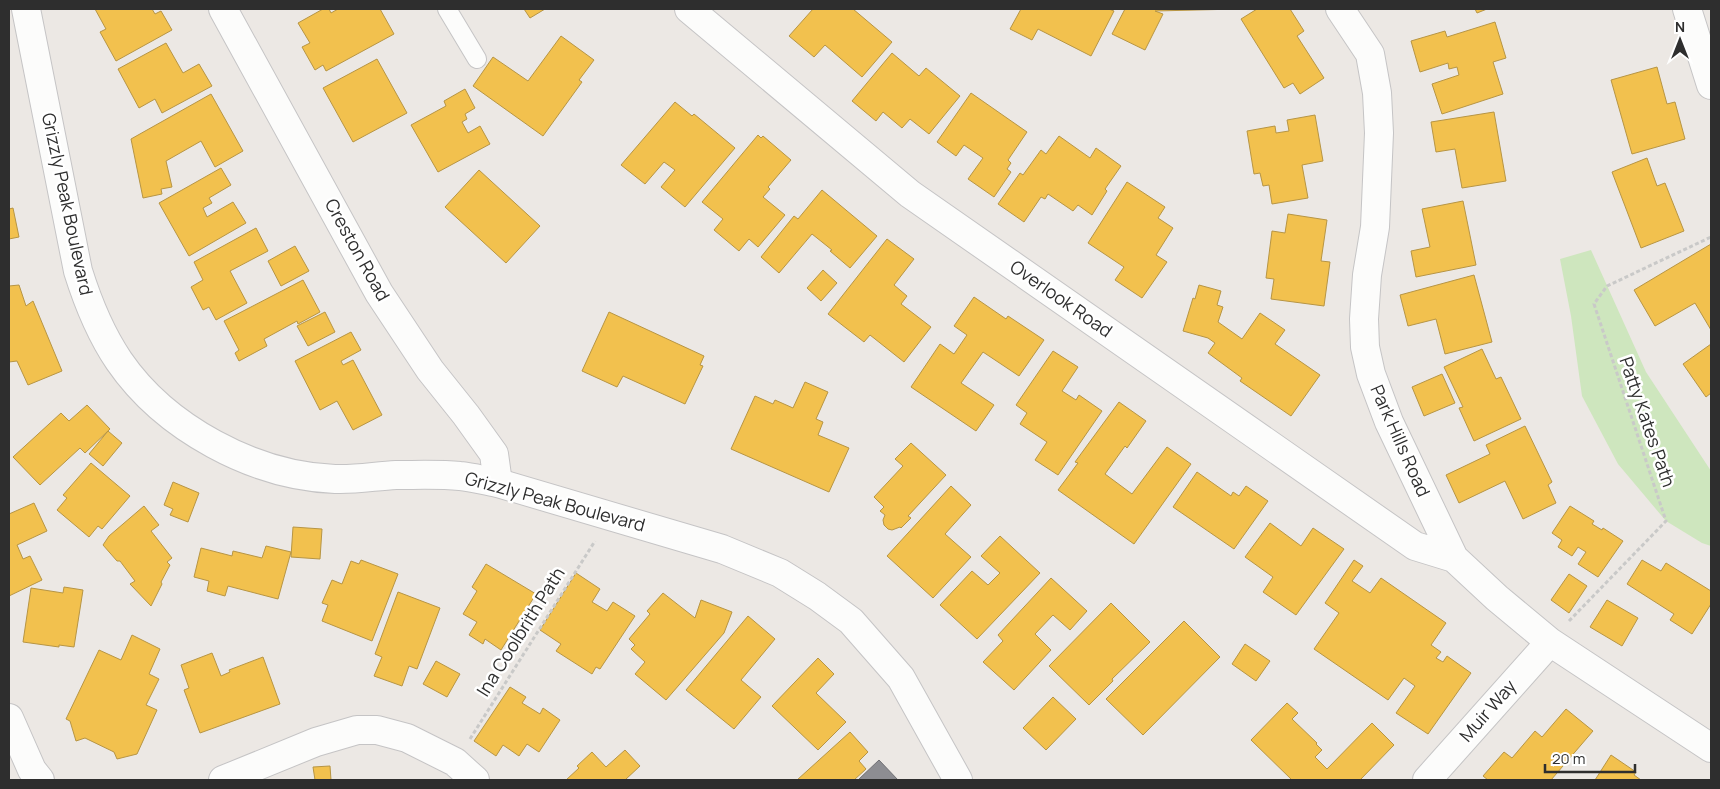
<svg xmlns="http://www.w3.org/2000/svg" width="1720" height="789" font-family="Manrope,sans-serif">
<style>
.green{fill:#cee6be}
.homes{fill:#f2c14e;stroke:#b79544}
.industry{fill:#8d8d92;stroke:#707074}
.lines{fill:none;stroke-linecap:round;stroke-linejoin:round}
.service-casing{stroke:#c5c4c5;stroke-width:20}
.minor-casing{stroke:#c5c4c5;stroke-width:30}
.tertiary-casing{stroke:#c5c4c5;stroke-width:30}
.path{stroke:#c9c9c8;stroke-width:3;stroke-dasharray:4 2.5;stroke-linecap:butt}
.service{stroke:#fcfcfb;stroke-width:18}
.minor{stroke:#fcfcfb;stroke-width:28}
.tertiary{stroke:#fcfcfb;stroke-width:28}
.labels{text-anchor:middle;stroke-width:5;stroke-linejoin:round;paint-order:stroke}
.street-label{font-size:18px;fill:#2e2e2e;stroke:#fff}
</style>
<rect width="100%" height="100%" fill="#ece8e4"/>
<path class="green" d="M1591 250 1646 372 1711 471V546L1702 543 1666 521 1618 464 1582 396 1571 316 1560 259Z"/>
<path class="homes" d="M95 9H152L155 14 161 11 172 30 116 61 100 32 106 29Z
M323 9H329L331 13 338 9H380L394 34 326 71 323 65 315 70 302 47 310 43 298 23Z
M524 9H545L530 18Z
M813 9H853L892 42 862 77 825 45 814 57 789 36Z
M1021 9H1109L1114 11 1091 56 1038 29 1032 40 1010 29Z
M1125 9H1238L1155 11 1163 14 1145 50 1112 34Z
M1257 9H1290L1304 31 1297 36 1324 78 1300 94 1293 83 1284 88 1241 19Z
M1475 9H1487L1477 13Z
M1495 22 1506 58 1493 62 1503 94 1442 114 1432 84 1459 75 1457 67 1449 69 1448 63 1420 72 1411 41 1445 31 1447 37Z
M561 36 594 60 579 80 582 82 543 136 473 86 493 57 528 81Z
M166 43 183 73 199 64 212 86 162 113 155 99 139 108 118 69Z
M892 53 919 76 926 68 960 96 929 134 910 119 902 128 883 112 876 121 852 101Z
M377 59 407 113 353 142 323 88Z
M1657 67 1667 104 1675 102 1685 139 1632 154 1611 80Z
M465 89 475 108 465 114 467 119 462 122 468 133 480 126 490 144 438 172 411 125 446 106 444 101Z
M971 93 1027 132 1008 160 1011 163 1007 169 1011 172 994 197 968 179 983 158 964 145 956 156 937 142Z
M211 94 243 151 215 167 201 141 166 161 172 187 161 189 162 194 143 198 131 139Z
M675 102 692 116 694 114 735 148 685 207 661 187 675 170 664 162 645 184 621 165Z
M1494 112 1506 181 1462 188 1455 149 1436 152 1431 122Z
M1315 115 1323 161 1302 165 1308 198 1272 204 1269 185 1263 186 1260 173 1254 174 1247 131 1275 126 1276 133 1289 131 1287 120Z
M758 135 761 138 763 136 791 160 768 187 770 189 763 197 785 215 758 247 749 239 739 251 714 230 723 219 702 202Z
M1059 136 1090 158 1096 148 1121 166 1105 189 1107 191 1092 215 1078 205 1073 211 1048 194 1045 199 1041 197 1024 222 998 204 1020 173 1023 175 1041 150 1046 154Z
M1647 158 1657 186 1665 183 1684 231 1641 248 1612 172Z
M221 168 231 185 209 198 212 203 203 208 207 217 233 202 246 223 189 256 159 203Z
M479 170 540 226 506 263 445 207Z
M1127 182 1165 207 1158 218 1173 228 1156 255 1167 262 1142 298 1115 280 1124 267 1088 243Z
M822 190 877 236 850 268 830 251 832 250 812 234 779 273 761 257 794 216 798 219Z
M1463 201 1476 265 1416 277 1411 251 1430 247 1422 209Z
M13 208 19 237 9 239V209Z
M1288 214 1327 220 1321 261 1330 262 1324 306 1271 299 1274 279 1266 278 1272 231 1285 233Z
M256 228 268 251 230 271 247 303 216 320 209 307 203 310 191 287 203 280 194 262Z
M887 239 914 259 894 285 907 296 901 304 931 327 904 362 870 335 864 342 828 314Z
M1711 244V330L1695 303 1655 326 1634 290Z
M295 246 309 271 281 286 268 261Z
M823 270 837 283 821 301 807 288Z
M1474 275 1492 342 1445 354 1436 319 1408 326 1400 295Z
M303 280 320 312 298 324 297 321 264 339 267 346 239 361 235 353 239 350 224 321Z
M19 285 26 306 33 301 62 371 28 385 17 361 9 362V286Z
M1199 285 1221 291 1217 305 1223 307 1218 322 1242 339 1260 313 1285 330 1275 344 1320 375 1291 416 1240 381 1242 378 1208 353 1215 343 1208 338 1183 331 1193 298 1195 299Z
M974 297 1006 319 1008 316 1044 340 1019 376 983 352 961 383 994 405 976 431 911 387 940 344 954 354 967 335 954 326Z
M325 312 335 332 308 346 297 326Z
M609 312 704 356 700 365 703 366 685 404 623 376 617 387 582 371Z
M351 332 361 350 341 361 343 365 353 360 382 415 353 430 337 401 320 410 295 361Z
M1711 344V393L1706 397 1683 364Z
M1482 349 1496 379 1501 377 1521 419 1474 441 1459 408 1463 407 1444 367Z
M1053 351 1078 367 1062 391 1076 400 1079 395 1102 411 1058 475 1035 460 1047 442 1020 424 1027 413 1016 405Z
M1442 374 1455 403 1424 416 1412 387Z
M805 382 828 392 816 419 823 422 818 435 849 448 829 492 731 449 755 396 773 404 775 400 793 408Z
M1119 402 1146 421 1127 448 1125 446 1105 474 1132 494 1167 447 1191 464 1134 544 1058 490 1078 463 1075 462Z
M87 405 110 429 85 453 80 448 40 485 13 457 61 413 69 421Z
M1525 426 1552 482 1548 485 1556 503 1523 519 1505 481 1459 503 1446 475 1490 454 1486 445Z
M108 431 122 443 103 466 89 454Z
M911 443 946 475 908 516 911 518 901 528 900 527 892 530 888 529 884 525 883 520 885 515 880 511 884 507 874 497 903 466 895 459Z
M91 463 130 496 102 529 98 526 89 537 57 510 67 498 63 495Z
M1197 472 1231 496 1233 492 1239 496 1246 486 1268 501 1234 549 1173 507Z
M173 482 199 493 188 522 170 515 173 509 164 505Z
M951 486 971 505 945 534 971 557 933 598 887 556Z
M34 503 47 531 17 545 23 559 30 556 42 580 9 596V514Z
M144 506 159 525 151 531 172 558 167 562 170 565 161 582 162 584 151 606 130 584 135 581 120 561H117L103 545 109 536Z
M1570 506 1594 521 1592 524 1602 530 1603 528 1623 541 1598 577 1578 564 1586 552 1578 547 1572 556 1558 547 1562 540 1552 533Z
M1270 523 1301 546 1313 528 1344 549 1296 615 1263 592 1273 577 1245 557Z
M293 527 322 529 320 559 291 557Z
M1000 536 1040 573 977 639 940 605 972 571 988 585 1000 573 981 556Z
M266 546 291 552 278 599 228 586 225 596 207 591 209 581 194 577 201 548 232 556 233 551 262 558Z
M361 560 398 574 372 641 322 621 328 605 322 603 332 580 342 584 351 561 359 564Z
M1354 560 1363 566 1352 581 1370 593 1381 578 1446 623 1431 645 1441 652 1436 658 1443 662 1447 656 1471 673 1428 734 1396 713 1415 686 1404 678 1388 700 1314 649 1339 613 1325 603Z
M1642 560 1661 571 1666 563 1711 591V604L1692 634 1670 620 1674 614 1627 584Z
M486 564 536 594 501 650 485 639 483 644 469 635 477 622 463 614 477 591 472 587Z
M576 573 600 589 592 602 607 611 613 602 635 616 600 669 596 667 592 674 556 651 561 644 540 630Z
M1569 574 1587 586 1569 613 1551 600Z
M1051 578 1087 611 1070 630 1053 615 1035 634 1051 650 1014 690 983 662 1003 641 998 635Z
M64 587 83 590 74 647 59 645V647L23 642 31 588 63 593Z
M398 592 440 608 417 669 409 666 402 686 374 676 382 657 375 654Z
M663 593 695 618 701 600 732 612 724 633 666 700 635 674 645 662 631 649 635 645 629 639 650 614 647 611Z
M1607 600 1638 618 1622 646 1590 627Z
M1111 603 1150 642 1112 679 1113 681 1089 705 1049 666Z
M748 616 775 639 741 680 761 697 734 729 686 690Z
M1184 621 1220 657 1143 735 1106 699Z
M132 635 160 649 149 674 159 679 146 705 157 710 137 754 117 759 114 752 85 738 76 741 70 721 66 719 99 650 121 660Z
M1245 644 1270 661 1256 681 1232 664Z
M212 653 221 676 230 672 229 670 263 657 280 704 200 733 184 690 189 688 181 665Z
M818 658 834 674 816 693 846 722 818 750 772 706Z
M436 661 460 674 447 697 423 684Z
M510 687 526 697 522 703 540 714 543 708 560 720 539 752 527 744 519 756 503 745 496 756 474 741Z
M1053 697 1076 719 1046 750 1023 728Z
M1287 703 1298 713 1292 719 1317 743 1316 744 1322 750 1315 757 1327 769 1372 723 1394 745 1360 780H1292L1251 740Z
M1566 709 1593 731 1551 780H1488L1483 776 1504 752 1512 758 1535 731 1542 737Z
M850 732 868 752 859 761 866 769 854 780H797Z
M625 750 640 766 625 780H566L579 768 577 766 592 752 606 767Z
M1611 755 1636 772 1634 775 1641 780H1595Z
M330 766 331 780H315L313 767Z"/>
<path class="industry" d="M879 760 898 780H858Z"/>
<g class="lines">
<g class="service-casing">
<path id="service" d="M447 9 477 59"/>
</g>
<g class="minor-casing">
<path id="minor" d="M223 9 379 293 430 370 466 415 494 454 498 483
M689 9 910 194 1415 546 1454 558
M1340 9 1370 54 1377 93 1379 133 1375 227 1367 275 1364 319 1365 347 1371 374 1389 422 1454 558 1497 598 1550 642 1711 748
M1687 9 1711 85
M9 718 32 770 40 780
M223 780 316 742 357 730H377L407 738 455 762 475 780
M1427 780 1550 642"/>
</g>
<g class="tertiary-casing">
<path id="tertiary" d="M26 9 78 271C88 303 100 333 119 361 165 428 254 476 335 479 355 480 376 476 396 475 417 475 440 474 460 476 473 477 485 481 498 483L722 549 780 573 817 596 851 621 901 678 958 780"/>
</g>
<path class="path" d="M1569 621 1666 521 1594 304 1607 286 1711 237
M470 739 595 541"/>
<use href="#service" class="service"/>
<use href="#minor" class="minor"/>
<use href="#tertiary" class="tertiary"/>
</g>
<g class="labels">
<g class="street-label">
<text transform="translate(67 204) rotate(78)" y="6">Grizzly Peak Boulevard</text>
<text transform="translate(357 250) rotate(61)" y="6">Creston Road</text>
<text transform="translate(1061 299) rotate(35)" y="6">Overlook Road</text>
<text transform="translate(1647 422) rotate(71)" y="6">Patty Kates Path</text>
<text transform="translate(1400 441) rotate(66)" y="6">Park Hills Road</text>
<text transform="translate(555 502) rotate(15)" y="6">Grizzly Peak Boulevard</text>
<text transform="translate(521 632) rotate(-58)" y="6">Ina Coolbrith Path</text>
<text transform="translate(1488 711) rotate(-49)" y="6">Muir Way</text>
</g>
</g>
<rect width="1720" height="789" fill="none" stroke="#2e2e2e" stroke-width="20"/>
<g transform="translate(1680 40)" stroke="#ffffff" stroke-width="4" paint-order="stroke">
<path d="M0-4L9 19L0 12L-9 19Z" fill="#2e2e2e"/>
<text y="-8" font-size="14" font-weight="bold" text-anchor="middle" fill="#2e2e2e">N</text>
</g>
<path d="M1545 764v8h90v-8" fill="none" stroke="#2e2e2e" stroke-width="2.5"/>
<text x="1552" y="764" font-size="15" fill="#2e2e2e" stroke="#ffffff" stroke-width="4" paint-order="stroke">20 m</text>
</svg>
